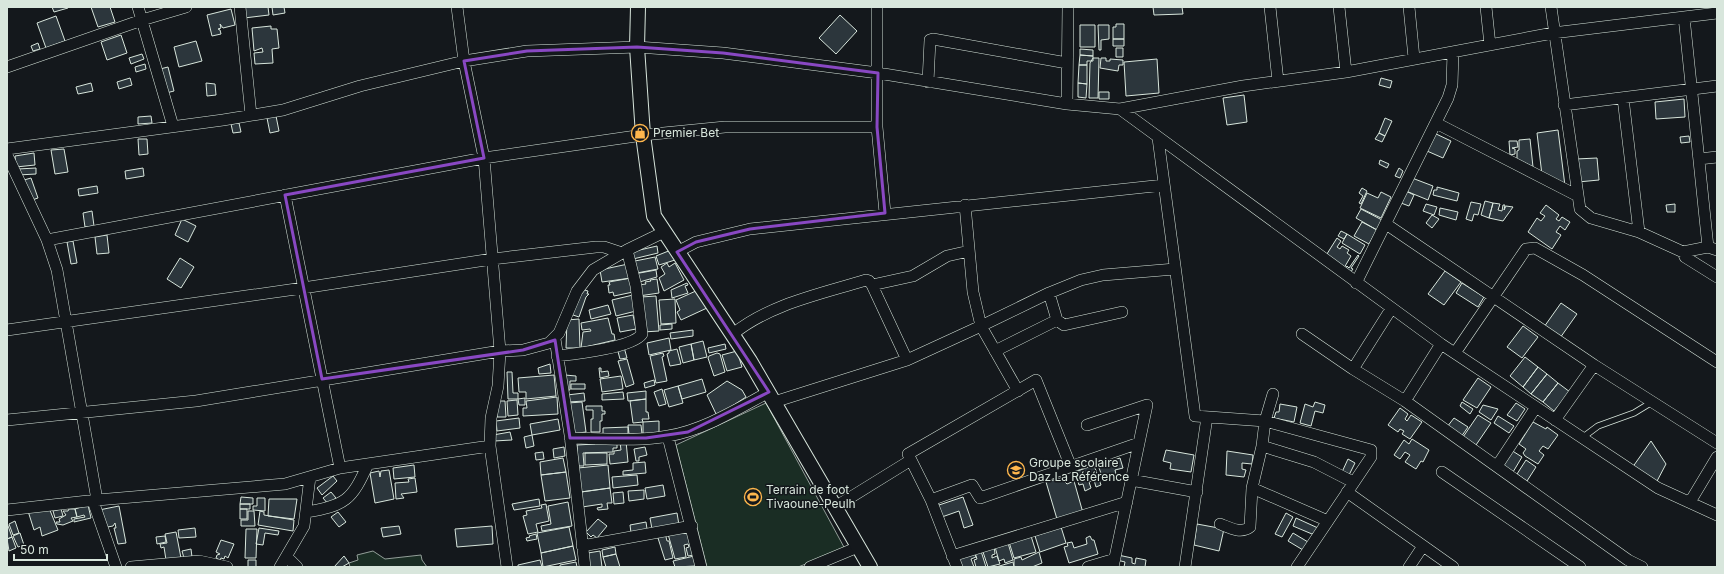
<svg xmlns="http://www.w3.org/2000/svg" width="1724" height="574" font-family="Inter,sans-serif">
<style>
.green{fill:#1a2d24;stroke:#939e99}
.building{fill:#2c363c;stroke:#d8e6dc}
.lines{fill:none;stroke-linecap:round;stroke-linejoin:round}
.service-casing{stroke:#d8e6dc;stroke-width:7}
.minor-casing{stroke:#d8e6dc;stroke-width:12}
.tertiary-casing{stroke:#d8e6dc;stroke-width:16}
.service{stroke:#14181c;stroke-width:5.5}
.minor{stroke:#14181c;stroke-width:11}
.tertiary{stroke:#14181c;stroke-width:14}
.marked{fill:none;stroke:#8948c3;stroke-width:3;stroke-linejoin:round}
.labels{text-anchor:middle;stroke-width:3;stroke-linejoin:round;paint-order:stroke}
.poi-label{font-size:12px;fill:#d8e6dc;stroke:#14181c;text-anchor:start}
</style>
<rect width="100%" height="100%" fill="#14181c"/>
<path class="green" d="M766 403 845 549 798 567H707L676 445Z
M373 551 385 559 421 555 422 560 427 567H350L349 563 358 560 357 555Z"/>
<path class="building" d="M52 7H68V8L54 12Z
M91 7H110L115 22 98 27Z
M243 7H268L269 15 244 18Z
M272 7H284L285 13 273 15Z
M1153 7H1182L1183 14 1154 15Z
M231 9 235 25 223 28 220 24 221 28 218 29 220 30 221 34 212 36 207 15Z
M840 15 857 31 836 54 819 38Z
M56 16 65 41 46 48 37 23Z
M1116 24H1124V39H1113V27H1116Z
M1080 25H1095V47H1080Z
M1098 25H1109V39L1101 40V50H1099Z
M271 26V29H277L279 48 272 49 273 63 255 64 254 53 263 52 262 48 254 51 252 28Z
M121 35 127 53 107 60 101 42Z
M1113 39H1124V46H1113Z
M196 41 202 61 179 67 174 47Z
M38 43 40 49 33 51 31 46Z
M1116 48H1123V57H1116Z
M1080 49 1093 50V56L1080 55Z
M142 54 144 59 131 64 129 58Z
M1080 55 1093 56V61H1087V65H1079Z
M1093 58H1099L1098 98H1089L1090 63Z
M1101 58H1106V61H1110V59L1123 60V65H1119L1118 71 1100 68Z
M1157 59 1159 93 1126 96 1124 62Z
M145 64 146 69 136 72 135 67Z
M1079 65H1087V84L1078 83Z
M168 67 174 91 166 93 160 69Z
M130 78 132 85 119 89 117 82Z
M1381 78 1392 81 1390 88 1379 85Z
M91 83 93 91 78 94 76 87Z
M206 83 215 84 216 95 207 96Z
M1078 83 1087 84 1086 98 1078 97Z
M1099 92H1109V99H1099Z
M1244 95 1247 122 1227 125 1223 98Z
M1684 99 1685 117 1656 119 1655 102Z
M151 116 152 123 138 124V117Z
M276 116 279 131 270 133 267 118Z
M1385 118 1392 121 1385 136 1379 133Z
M239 123 241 132 233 133 231 124Z
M1558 130 1565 186 1542 175 1537 133Z
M1379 133 1385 136 1382 142 1375 139Z
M1434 133 1451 141 1443 158 1427 151Z
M1689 136 1690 142 1681 143 1680 137Z
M138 139H147L148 154 139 155Z
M1530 139 1533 167 1517 159V151L1519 150V140Z
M1509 141H1517L1518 147 1512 148 1515 149V154L1510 155Z
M64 149 68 172 55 174 51 150Z
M34 153 35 165 16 167 15 156Z
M1597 158 1599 180 1578 182 1576 159Z
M1380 160 1389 164 1387 168 1379 164Z
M36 168V174L18 175V169Z
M143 168 144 176 126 179 125 171Z
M1399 168 1403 171 1400 178 1395 176Z
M31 178 38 198 32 200 24 180Z
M1412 178 1433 186 1428 200 1406 191Z
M97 186 98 193 79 196 78 189Z
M1437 187 1459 193 1457 201 1433 195 1434 190H1437Z
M1362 188 1367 191 1361 204 1359 203 1363 196 1359 193Z
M1406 191 1414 195 1409 206 1401 203Z
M1381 192 1391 197 1381 218 1360 208 1367 193 1378 198Z
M1485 201 1493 203 1489 218 1481 215Z
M1471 202 1481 204 1478 215 1474 214 1472 221 1466 219Z
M1493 203 1500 204 1498 210 1502 211 1503 205H1505L1504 210 1506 206 1513 207 1503 221 1489 218Z
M1426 204 1437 207 1434 215 1423 211Z
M1675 204V212H1667L1666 205Z
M1546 205 1559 215 1556 219 1559 221 1562 217 1570 222 1565 230 1560 226 1556 232 1561 235 1552 249 1528 232 1537 218 1541 221 1545 216 1540 213Z
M1440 208 1458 212 1456 220 1439 215Z
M1361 209 1382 220 1377 230 1356 218Z
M92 211 94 226 85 227 83 213Z
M1432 215 1439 219 1432 228 1426 223Z
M182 219 196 226 188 242 175 235Z
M1362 222 1377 230 1369 244 1354 236Z
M1341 231 1347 234 1344 239 1338 236Z
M1347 234 1365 245 1360 254 1342 243Z
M107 235 109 253 97 254 95 237Z
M1337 238 1341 241 1337 247 1340 249 1342 246 1349 250 1347 253 1351 256 1344 268 1325 257Z
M73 241 77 263 71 264 67 242Z
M657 246 658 253 633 259 631 252Z
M671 250 675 260 659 265 656 256Z
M1358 255 1359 256 1351 268 1353 269 1350 273 1344 270 1347 266 1349 268Z
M655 257 658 269 637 273 635 261Z
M180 258 194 267 181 288 167 279Z
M667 263 669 267 675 263 684 280 664 291 659 278 665 274 661 267Z
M628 264 631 278 602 282 600 270Z
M656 270 657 277 636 283 634 274Z
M1445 271 1461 282 1444 305 1428 294Z
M631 278 633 292 614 296 613 292 609 293 608 285H610L609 282Z
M657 279 659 293 639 296 638 285 646 284 645 282 651 281 650 280Z
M687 283 688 285 685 286 688 293 672 298 671 290Z
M1462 283 1484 297 1478 307 1456 293Z
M581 289 588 291 587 294H589L586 297 579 317 570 314Z
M698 290 707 308 681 320 677 312 680 310 676 300Z
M633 295 636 311 616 316 612 300Z
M656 296 659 331 643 332 641 297Z
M675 299 676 323 661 324 659 300Z
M1561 303 1577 314 1560 338 1544 327Z
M608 305 611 314 591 319 589 310Z
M633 315 636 329 620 332 617 318Z
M608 318 612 334H614L615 340 581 348 583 332 591 331 590 329 582 330 581 323Z
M579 319 580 348H566L567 320Z
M672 324V329L660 330V325Z
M1523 326 1538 337 1522 358 1507 347Z
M693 330V336L671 339 670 333Z
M669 338 671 350 649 355 647 343Z
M703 341 707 357 694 360 691 344Z
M691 344 694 360 683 363 679 347Z
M725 344 726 349 709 353 708 348Z
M624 347 627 358 620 359 617 348Z
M677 349 681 364 670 366 667 354 669 353V351Z
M737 351 742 367 727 371 722 355Z
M663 353 664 356 662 357 667 381 656 383 650 356Z
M717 353 720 354 725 372 714 376 708 358 709 356Z
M1525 357 1538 367 1523 387 1510 376Z
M627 359 634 384 626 387 618 361Z
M550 364 551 373 539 374 538 368Z
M1538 367 1547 374 1531 394 1523 387Z
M599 368H601V372L608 371 609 376 600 378Z
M507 372H512L513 393H518V399H508Z
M1547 374 1558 383 1543 402 1531 394Z
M554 375 556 396 526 399V392H519L518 378Z
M565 375 576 376V381H570V390H565Z
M621 376 623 389 602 392 600 379Z
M1478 378 1491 387 1477 408 1463 400Z
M702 379 706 392 682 399 678 386Z
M654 380 655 385 645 388 644 383Z
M727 381 742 390 746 397 717 416 707 395Z
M1558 383 1570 392 1554 411 1543 402Z
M571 384H585V389H571Z
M678 386 683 403 669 407 664 390Z
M662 389 666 404 659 406 654 392Z
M646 391V399L628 401 627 393Z
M623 392 624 399 602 400V394Z
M584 393 585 401 568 402 567 395Z
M557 397 558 414 523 416V408H527L526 401Z
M525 398V405H519L518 399Z
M646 399V412H648L649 419H642L643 422 633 423 630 401Z
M517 400 518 415 508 416 507 401Z
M496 401H505L506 417H497Z
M582 402 586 432 571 434 568 403Z
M1315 402 1325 405 1323 413 1315 411 1311 426 1300 423 1305 404 1313 407Z
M1462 402 1473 409 1470 414 1460 406Z
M1516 403 1525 409 1517 421 1507 415Z
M1280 404 1297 407 1294 422 1274 418 1276 412H1279Z
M1483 405 1498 409 1491 420 1479 412Z
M586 406H602V411H605V414H602V421H600V432H591V419H593V410H586Z
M1400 408 1408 414 1405 419 1407 421 1411 415 1422 422 1410 439 1402 434 1404 431 1400 429 1398 432 1388 425Z
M1478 415 1491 423 1476 445 1463 437Z
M1498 416 1514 426 1509 433 1494 423Z
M519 418 520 428 497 431 496 421Z
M1454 418 1468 427 1461 437 1447 427Z
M558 419 560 430 532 435 530 424Z
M659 421V433L643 434V422Z
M1533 422 1546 429 1547 427 1558 435 1548 449 1543 446 1539 451 1544 455 1538 464 1525 456 1523 453 1526 449 1519 444Z
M628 425H641L642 434H629Z
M628 427V434L603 435V428Z
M510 432 512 440 494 441 493 435Z
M532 435 534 446 526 448 524 437Z
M595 438 617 439V448H613V452L583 453 584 466H578L577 445 595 444Z
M1412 439 1429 450 1423 462 1421 461 1416 469 1405 462 1410 455 1405 452 1400 459 1394 455 1404 440 1409 444Z
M626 441 628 462 610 464 609 454H614V451L621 450 620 442Z
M1651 441 1666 464 1656 483 1632 468Z
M564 447 565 456 554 458 553 449Z
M645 447 647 455 639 457V461H636L634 449Z
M1166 450 1194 455 1191 472 1170 469 1171 463 1163 461Z
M1511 450 1522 457 1513 472 1502 465Z
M1227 451 1253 455 1252 464 1242 463V469L1246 470 1244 477 1226 475Z
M543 452 544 459 536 460 535 453Z
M585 453H607V464L585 465Z
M563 458 566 472 541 475 540 462Z
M1120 458 1123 468 1115 470 1116 474 1103 479 1098 465Z
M1348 459 1355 463 1349 475 1342 472Z
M1526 460 1536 467 1527 481 1517 474Z
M645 462 646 473 623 475V471L633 470V463Z
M414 465 415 477 394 479 393 468Z
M608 465 610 488 581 492 578 468Z
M1094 465 1101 485 1096 487 1094 480 1089 482 1091 488 1085 491 1083 484 1079 485 1075 472Z
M389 470 394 499 375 503 370 473 379 471 380 477 381 471Z
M566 472 570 498 545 501 541 475Z
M637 475 638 485 613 488 612 477Z
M333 476 337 481 322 495 317 488Z
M415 478 417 492 401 494 404 498 396 499 395 483 409 482 408 479Z
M1061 478 1067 484 1074 481 1083 513 1057 519 1046 482Z
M663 485 665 496 647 499 645 488Z
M610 488 612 503H607L608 509 598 510 597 508 602 507V504L582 507 581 492Z
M644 490V499L629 501 628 491Z
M331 492 336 498 328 504 323 498Z
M623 492 624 503 614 504 613 493Z
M241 497 253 498V504H240Z
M963 497 973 525 964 528 959 511 939 518 936 506Z
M257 498H265V511L253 510V506H257Z
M269 499H297L294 519 268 516Z
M539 499 540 506 514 510 512 504Z
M568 502 572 526 542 531 541 526 551 524 548 506Z
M240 504H250V509H240Z
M546 504 549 521 536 524 538 532 528 534 523 516 527 515 526 511 542 508 541 505Z
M88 505 91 518 74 522V519L85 517 84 515 77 517 75 509Z
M119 506 126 543 118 544 114 528H116L115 523 113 526 102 528 99 510Z
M49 508 58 530 42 536 40 527 34 530 28 511Z
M61 509 63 516 55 518 53 511Z
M69 509H75L77 517 71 518 73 521 63 525 57 524 56 522H60L59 519 66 515 63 511H68Z
M240 509H247V519H240Z
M248 511H254L255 526H241V520H248Z
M260 511 264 512V515L294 520 293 531 258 525Z
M338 512 346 522 339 527 331 517Z
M677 513 679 525 652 529 650 518Z
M1286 513 1293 517 1282 537 1275 534Z
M1296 518 1318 528 1312 534 1293 526Z
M598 519 607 526 597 538 593 535 591 537 586 532Z
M15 521 19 533 13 535 9 524Z
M646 522 647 529 631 533 630 525Z
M7 523 12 537 7 539Z
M1197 524 1224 529 1219 551 1194 545Z
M399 526 401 534 383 537 381 528Z
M492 526 493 544 457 547 455 529Z
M569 527 573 546 541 553 537 533Z
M1061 527 1066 543 1040 552 1035 536Z
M195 528 196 537 179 538 178 530Z
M259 528 279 531 278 535 265 533 263 545 256 544Z
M246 529H257L256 558H245Z
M688 529 694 555 688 556 686 548 689 547 688 544 684 545 686 557 675 559 668 534Z
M176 532 181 558 166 560 164 547 161 548 160 544 167 543 165 534Z
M20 533 24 545 18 547 13 536Z
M665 533 667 541H669L673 558 665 560 657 535Z
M1293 533 1308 542 1303 550 1288 541Z
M536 534 537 539 527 541 526 538 530 537 529 536Z
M165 536 166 542 157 544 156 537Z
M1031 536 1036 552 1014 558 1009 542Z
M1090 536 1092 540H1094L1098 554 1069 563 1064 547 1068 546 1067 543 1072 542 1074 548 1087 544 1086 538Z
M12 537 16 548 9 551 7 539Z
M221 540 234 544 228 558 225 556 224 559 221 558 220 560 216 558 217 555 220 554 216 552Z
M1008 543 1013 560 1005 563 1004 559 999 561 995 547Z
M573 546 576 560 543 567 541 553Z
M994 546 995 554 992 555V558L997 556 1000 564 988 567 982 549Z
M615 547 616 554 603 557 602 550Z
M191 549 192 557 184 558 182 551Z
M600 551 602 567H590L588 553Z
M981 551 986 567H976L974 560 977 559 975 553Z
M974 552 976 557 971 559 974 567H957L955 561Z
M1039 552 1042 563 1032 567H1014V559L1021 557 1022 560Z
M616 554 620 567H606L603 557Z
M1118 555 1132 558V563L1135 564 1136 558 1146 560 1145 567H1124L1125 562 1117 560Z
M344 556 349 563 342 567H334Z
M694 556 696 566 675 567 673 561Z
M248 560H256V567H248Z
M540 560 542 567H518V565Z
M576 562 577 567H560V565Z
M1013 562 1014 567H996Z"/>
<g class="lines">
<g class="service-casing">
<path id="service" d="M1582 438 1598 426 1634 413 1652 402"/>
</g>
<g class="minor-casing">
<path id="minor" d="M138 7 173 126
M240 7 251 115
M457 7 464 61 484 158 500 351 498 386 491 418 490 446 507 567
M877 7V127L885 213
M1270 7 1278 81
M1339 7 1346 72
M1409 7 1414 58
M1486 7 1490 45
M1551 7 1580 209 1591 218 1639 232 1683 252 1708 247 1717 250
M1684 17 1708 247
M7 67 142 20 186 7
M928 82 930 40 933 39 1067 63
M1623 98 1639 232
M1067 104 1068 7
M1564 105 1717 86
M1120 109 1243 86 1346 72 1553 33 1717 13
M1436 123 1578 196
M1158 138 1195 416 1265 421 1371 450V457L1297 567
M7 149 223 120 283 110 360 86 464 61 527 51 637 47 723 53 878 73 1067 104 1120 109 1441 344 1658 488 1717 515
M7 155 47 240 57 270 97 500
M1699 159 1717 157
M285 195 340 468
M965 205 973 292 981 326 1018 391
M1386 224 1594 365 1717 443
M47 240 484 158 643 135 725 127H877
M677 252 696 242 750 229 1164 185
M1683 252 1685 257 1717 277
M1356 283 1448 98 1452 85 1453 52
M872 285 913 276 947 256 969 251
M1049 293 1057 320 1064 325 1122 312
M7 330 303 288 492 259 596 247H604L622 253
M733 334C770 304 821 294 866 280L869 281 872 285 907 360
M1302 334 1353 369 1391 309
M555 339 570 435 585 567
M995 351 1057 320
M1455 353 1526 249 1535 248 1583 275 1717 362
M557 356C574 354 632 348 642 334L636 286 627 250
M1353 369 1405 401 1628 560 1642 567
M1405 401 1441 344
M774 402 907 360 981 326 1049 293 1081 280 1103 275 1175 269
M7 420 196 401 500 351 523 350 549 343 559 333 577 291 593 270 627 250 664 232
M1555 420 1594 365
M1087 425 1147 405
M668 437 701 567
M570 438C602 438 637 442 668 436 704 430 737 409 769 392
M1262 446 1314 462 1353 482
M1497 466 1536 407
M1442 472 1580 567
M1131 480 1197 492
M1252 488 1328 521
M1347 492 1453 567
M931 500 972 485 980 498 1139 443
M93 501 116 567
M1690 502 1717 457
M835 507 911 460
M7 510 97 500 285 484 340 468 490 446
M306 512C345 506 352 500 368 464
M1220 524C1230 528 1241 534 1250 527L1252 488 1262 446 1265 421 1273 394
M582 546 692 526
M952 556 1127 502
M287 557 297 567
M131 567 199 561 227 567
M280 567 304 526 310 477
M810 567 858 547
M957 567 931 500 908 454 1036 380 1071 467
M1088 567 1115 559
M1113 567 1147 405
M1185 567 1207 417
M1409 567 1423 546"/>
</g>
<g class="tertiary-casing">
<path id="tertiary" d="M638 7 637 47 643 135 654 216 750 361 870 567"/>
</g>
<use href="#service" class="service"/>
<use href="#minor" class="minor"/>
<use href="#tertiary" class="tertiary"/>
</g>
<path class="marked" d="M637 47 723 53 878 73 877 127 885 213 750 229 696 242 677 252 769 392 688 432 646 438H570L555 340 523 350 322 379 285 195 484 158 464 61 527 51Z"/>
<defs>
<g id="shop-ring" transform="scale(0.9)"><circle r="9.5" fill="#14181c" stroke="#ffb74d" stroke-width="1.5"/><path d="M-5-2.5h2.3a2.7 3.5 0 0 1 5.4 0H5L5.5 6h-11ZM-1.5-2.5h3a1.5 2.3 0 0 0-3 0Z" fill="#ffb74d"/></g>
<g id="school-ring" transform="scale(0.9)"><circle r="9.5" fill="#14181c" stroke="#ffb74d" stroke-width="1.5"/><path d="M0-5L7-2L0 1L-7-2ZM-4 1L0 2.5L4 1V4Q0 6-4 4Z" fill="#ffb74d"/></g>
<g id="stadium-ring" transform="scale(0.9)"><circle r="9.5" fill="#14181c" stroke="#ffb74d" stroke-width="1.5"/><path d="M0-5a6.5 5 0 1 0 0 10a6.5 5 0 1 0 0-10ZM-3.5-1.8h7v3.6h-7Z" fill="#ffb74d"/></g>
</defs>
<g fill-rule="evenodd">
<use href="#shop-ring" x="640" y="133"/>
<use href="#school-ring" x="1016" y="470"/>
<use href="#stadium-ring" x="753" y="497"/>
</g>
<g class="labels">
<g class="poi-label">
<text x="653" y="137">Premier Bet</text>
<text x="1029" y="467">Groupe scolaire<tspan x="1029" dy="14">Daz La Référence</tspan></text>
<text x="766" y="494">Terrain de foot<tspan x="766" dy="14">Tivaoune-Peulh</tspan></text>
</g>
</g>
<rect width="1724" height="574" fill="none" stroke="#d8e6dc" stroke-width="16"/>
<path d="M14 554v6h93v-6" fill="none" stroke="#d8e6dc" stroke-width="2"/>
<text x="20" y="554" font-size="12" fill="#d8e6dc" stroke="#14181c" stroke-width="3" paint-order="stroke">50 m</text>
</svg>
